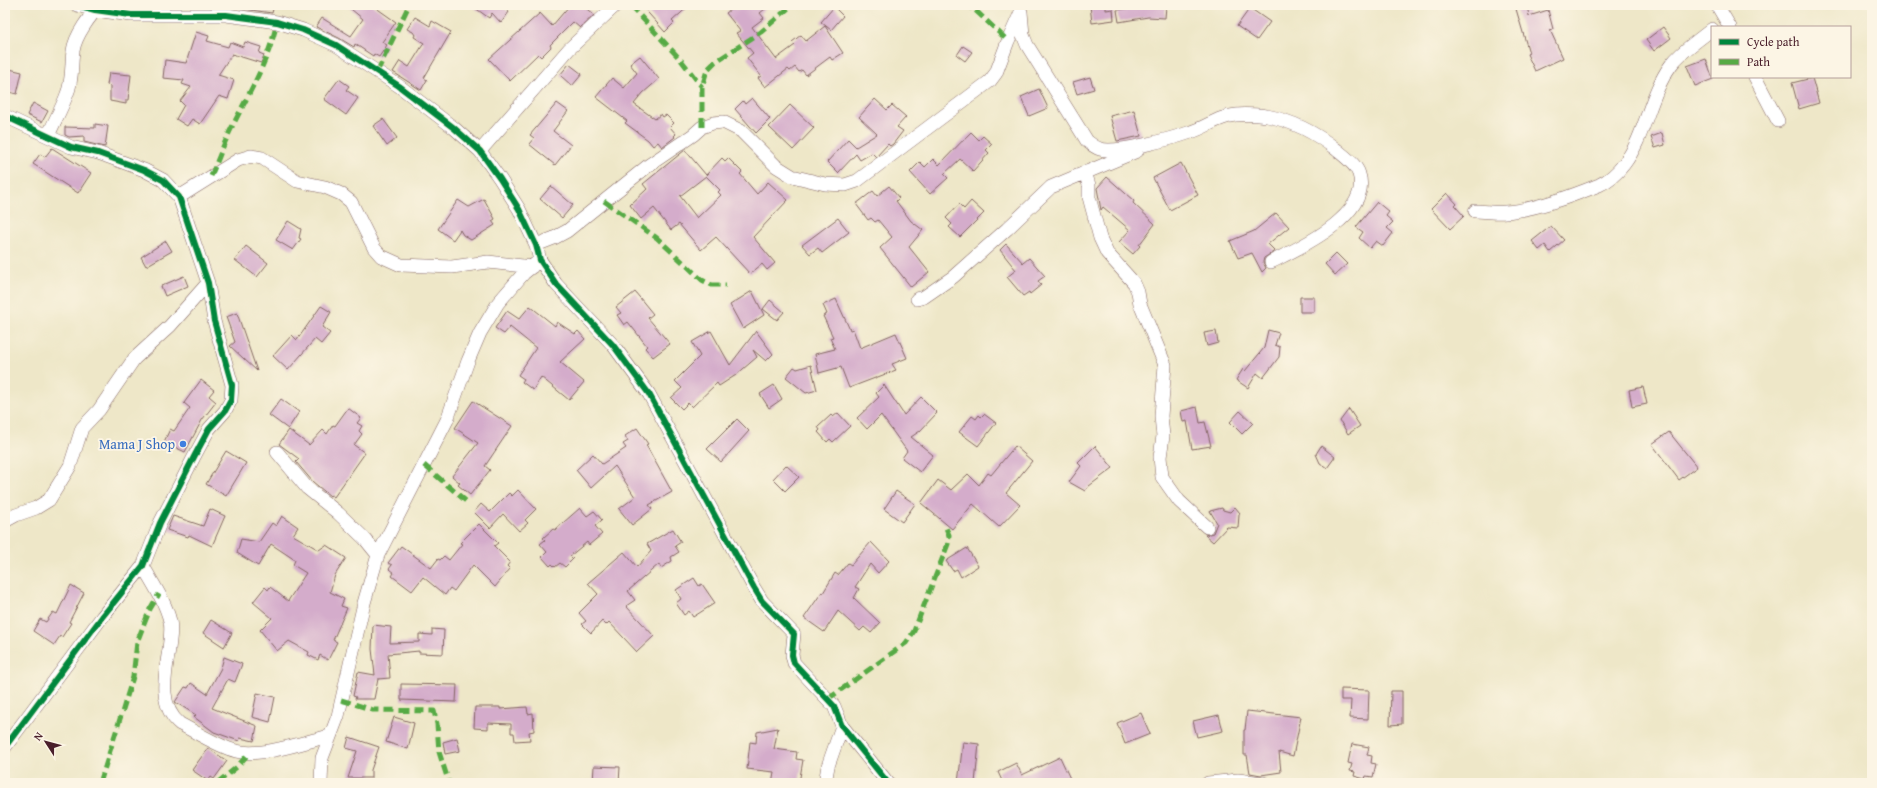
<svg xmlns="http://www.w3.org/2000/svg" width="1877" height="788" font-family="'Gentium Book Plus',serif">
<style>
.building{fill:#d4accb;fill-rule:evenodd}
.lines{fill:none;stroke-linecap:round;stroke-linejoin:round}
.street-casing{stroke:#836562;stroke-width:14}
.street{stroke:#fff;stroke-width:13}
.quiet{stroke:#57aa44;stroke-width:5;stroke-dasharray:10 5;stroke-linecap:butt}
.cycleway-casing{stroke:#fcf5e5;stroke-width:8}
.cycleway{stroke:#00873e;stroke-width:6}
.shop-dot{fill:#3f7fe0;stroke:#fcf5e5;stroke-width:1.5}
.labels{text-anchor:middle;stroke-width:3.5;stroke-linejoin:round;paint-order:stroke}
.shop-label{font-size:14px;fill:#366cbe;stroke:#fcf5e5;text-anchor:end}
</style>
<rect width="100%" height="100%" fill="#fcf5e5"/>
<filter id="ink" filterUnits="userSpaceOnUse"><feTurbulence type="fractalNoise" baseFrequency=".025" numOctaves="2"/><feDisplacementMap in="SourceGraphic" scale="8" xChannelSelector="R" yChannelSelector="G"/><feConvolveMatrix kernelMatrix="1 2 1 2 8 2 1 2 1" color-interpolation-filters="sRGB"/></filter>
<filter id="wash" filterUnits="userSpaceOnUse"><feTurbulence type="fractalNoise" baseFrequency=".012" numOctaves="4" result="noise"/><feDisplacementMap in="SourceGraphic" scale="16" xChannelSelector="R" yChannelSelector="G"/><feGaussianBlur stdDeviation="0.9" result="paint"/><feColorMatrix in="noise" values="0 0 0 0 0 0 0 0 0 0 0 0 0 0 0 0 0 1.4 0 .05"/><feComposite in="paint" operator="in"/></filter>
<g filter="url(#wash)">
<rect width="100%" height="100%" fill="#eee7c8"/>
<g id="blocks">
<path class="building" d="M241 5H274L272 13 244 9 241 8Z
M346 5H372L396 22 382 42 387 45 379 57 374 54 373 56 355 44 354 47 339 38 316 27 322 18 351 36 363 19Z
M471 5H499L509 12 501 23 492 13 489 18Z
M570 5H582L594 15 580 28 573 22 550 45 551 47 541 57 538 54 510 81 489 59 540 13 552 26Z
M641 5H690L672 21 674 23 665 32Z
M743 5H770L760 13 764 18 752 27 776 59 795 45 792 42 801 35 806 41 825 26 843 53 832 60 830 57 806 75 802 70 799 72 795 67 790 71 788 69 765 87 758 78 761 76 747 58 753 53 736 33 740 31 726 13 734 7 736 10Z
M1090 5H1106V10L1113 9 1114 20 1092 23Z
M1138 5 1166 6 1165 18 1148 17 1119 22 1117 10 1137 7Z
M1527 6 1529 16 1548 10 1553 29 1550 30 1563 58 1535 71 1527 54 1529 53 1516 9Z
M834 7 843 16 831 30 821 22Z
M1250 8 1270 22 1257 40 1237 26Z
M415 17 430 26 432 21 451 32 424 78 427 80 421 90 393 72 400 61 409 67 424 43 414 37 415 35 413 32 407 29Z
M1663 27 1671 38 1654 51 1646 40Z
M196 32 209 36 207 41 228 47 230 42 243 47 245 42 261 47 259 53 264 55 261 63 232 54 218 75 234 80 228 99 219 96 200 124 192 119 187 126 176 119 184 105 180 101 191 87 182 84 184 80 163 78 165 60 186 63Z
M963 46 972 52 965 61 957 55Z
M640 56 659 79 643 93 634 104 655 119 661 114 663 117 666 115 674 123 670 127 676 134 674 136 675 137 662 147 658 142 653 146 648 140 625 123 627 121 596 97 612 78 624 88 637 73 630 64Z
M1706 59 1713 79 1695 86 1687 66Z
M569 64 582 74 572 86 560 75Z
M5 68 22 72 17 94 5 91Z
M109 73 131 75 128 100H126V104L110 101V86L107 85Z
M1090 77 1094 89 1077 94 1073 82Z
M1812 78 1819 103 1799 109 1792 83Z
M339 79 349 86 346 90 358 98 346 115 324 99Z
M1039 89 1048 108 1029 116 1021 97Z
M752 98 770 119 756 133 735 109 743 101 745 104Z
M875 99 887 110 892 105 906 117 897 127 903 131 893 144 890 146 888 144 876 157 872 153 860 160 856 154 838 173 827 162 848 139 856 147 877 134 859 117Z
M33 103 48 111 42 122 27 115Z
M557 103 568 111 553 131 571 145 555 165 529 144 534 138 530 135Z
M790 105 814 128 793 150 769 127Z
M1134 110 1141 136 1117 141 1110 116Z
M383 119 397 138 387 146 373 126Z
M95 124 108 126 105 147 84 142V136L69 137 65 135V127L95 128Z
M971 132 979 140 983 136 992 144 986 150 989 153 973 171 960 159 944 174 948 178 930 194 910 172 920 162 925 167 933 159 939 165Z
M1662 133 1665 145 1655 148 1651 137Z
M52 148 91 173 78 193 33 164 40 154 45 157Z
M685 150 706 175 722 158 725 161 728 158 742 172 740 174 757 194 768 182 788 200 753 237 775 263 767 270 762 264 750 274 716 237 701 250 679 224 671 230 654 208 641 219 630 205 647 189 643 184ZM706 176 720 190 718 192 721 195 697 218 680 196Z
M1181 163 1198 195 1170 210 1153 178Z
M1107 177 1134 201 1133 203 1155 224 1139 245 1140 246 1133 254 1119 242 1130 230 1103 207 1101 210 1097 188Z
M551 186 573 205 562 218 540 199Z
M889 186 899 198 896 201 911 221 923 230 909 247 929 272 911 287 880 248 892 237 878 220 875 222 871 218 868 220 856 204 873 191 877 196Z
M1447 193 1457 204 1455 206 1464 216 1450 229 1431 209Z
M484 199 495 219 492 221 495 225 471 240 463 235 460 230 453 240 438 229 458 200 469 207Z
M971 201 984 213 960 237 949 227 952 224 946 218 959 204 964 209Z
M1377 202 1389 212 1386 216 1393 222 1387 228 1393 233 1383 246 1376 241 1370 248 1359 238 1363 232 1356 227Z
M1276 213 1289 227 1268 244 1275 251 1264 258 1263 262 1266 268 1262 272 1252 253 1238 258 1230 241 1254 231Z
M838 218 849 232 822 253 818 248 810 254 802 245Z
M288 221 301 229 299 238 301 239 293 250 276 240Z
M1551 226 1564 240 1550 252 1545 245 1539 250 1532 241Z
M166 241 172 251 146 266 141 257Z
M1006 244 1023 263 1029 258 1045 276 1038 281 1041 285 1030 294 1029 292 1023 296 1007 277 1016 270 1000 250Z
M246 246 268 263 257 277 235 260Z
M1336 253 1347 264 1335 275 1325 264Z
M184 276 188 286 165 296 161 286Z
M752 291 764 315 743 329 730 305Z
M635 292 653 314 648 318 670 344 653 357 645 348 647 346 628 322 624 325 617 315 621 313 616 307Z
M1300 297H1314V312H1300Z
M836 299 850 330 853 329 860 348 896 333 907 358 892 364 896 370 849 388 841 367 819 373 815 354 835 349 830 338 833 337 823 316 827 314 823 305Z
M770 300 784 312 777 320 763 309Z
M321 306 331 312 322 327 330 333 321 344 315 339 288 370 273 356 292 335 297 340Z
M530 306 555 326 557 322 575 334 578 331 585 339 560 362 584 382 569 400 541 377 533 390 522 382 524 379 518 375 536 348 510 327 504 334 495 328 507 311 519 319Z
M237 313 257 371 230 346 235 342 226 317Z
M1268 330 1279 333 1275 345 1280 347 1279 357 1263 378 1257 373 1248 388 1236 380 1243 369 1245 371 1264 348Z
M711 331 730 365 756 331 773 354 766 361 753 350 757 357 736 375 719 386 717 383 692 407 688 403 682 409 671 398 682 388 675 381 700 356 692 342Z
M1216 331 1218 343 1207 346 1204 333Z
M811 365 817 390 806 393 786 377 794 367 797 369Z
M201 380 214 390 209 396 216 402 202 420 185 452 164 442 170 429 174 431 190 408 184 403Z
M774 385 782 399 769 408 760 394Z
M884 385 904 415 921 397 937 413 920 431 911 437 933 455 920 472 902 458 907 451 881 415 867 429 857 418 879 397 876 393Z
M1643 387 1647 404 1632 407 1629 390Z
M281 399 299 412 288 429 269 415Z
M473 401 512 426 485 466 490 470 470 495 458 485 460 483 452 476 478 443 455 428Z
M1197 407 1200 423 1205 422 1211 446 1192 449 1187 421 1183 422 1181 411Z
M348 408 361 418 357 423 362 426 359 431 362 434 354 445 365 453 334 497 331 495 330 496 313 482 296 462 299 459 279 444 289 430 309 445 323 430 327 434 333 425 335 426Z
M1349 409 1360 426 1348 434 1340 421Z
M1240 411 1253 423 1242 434 1230 422Z
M838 413 850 426 833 442 830 439 827 442 818 432 820 430 818 427 831 415 833 417Z
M984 414 996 423 978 446 959 432 972 416 976 419 979 415 981 417Z
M737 419 749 431 721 462 707 449Z
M637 428 648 444 646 445 672 492 649 505 652 509 632 525 619 509 635 497 615 466 591 488 576 470 593 454 602 464 626 448 623 444 628 441 625 436Z
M1669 432 1697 467 1679 480 1652 444Z
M1015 446 1032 461 1006 493 1020 505 999 527 973 504 952 529 921 503 938 480 951 490 968 474 979 485 988 473 991 475Z
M1095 446 1113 468 1089 486 1085 491 1069 482 1081 466 1078 463Z
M1321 446 1335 457 1327 468 1320 463 1316 454Z
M226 451 246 463 226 496 206 484Z
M786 465 799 477 785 491 773 479Z
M518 490 536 509 525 520 528 523 519 531 503 514 490 528 474 512 481 504 490 512 509 493 512 496Z
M896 491 915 504 902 522 884 509Z
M1235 507 1240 513 1239 515 1238 528 1227 527 1213 542 1205 535 1213 533 1217 523 1210 511 1222 508 1223 510 1230 512Z
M580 508 587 516 594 511 602 520 595 526 602 534 589 545 587 542 570 556 573 559 565 567 560 563 555 567 552 564 550 566 542 557 547 552 540 544 545 540 543 538 553 529 555 530Z
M210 509 225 516 212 546 189 535 188 537 167 530 173 516 203 526Z
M282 516 298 527 293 535 319 550 326 545 346 558 335 575 330 592 344 599 341 606 347 608 333 640 337 642 328 660 320 655 318 660 308 655 309 652 289 641 277 651 260 630 272 618 253 602 265 587 268 590 270 587 288 601 306 573 293 565 295 560 271 544 258 566 237 553 241 539 259 542 272 523 276 526Z
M479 524 498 543 494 546 510 562 507 566 510 569 495 587 473 565 454 591 450 588 445 595 423 577 412 591 392 576 394 573 389 569 392 565 388 563 401 546 431 568 438 559 440 560 444 556 449 560 462 544 460 543Z
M673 529 681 542 675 546 679 552 671 557 672 561 661 568 659 564 628 591 635 600 626 606 654 636 637 652 609 622 606 625 602 621 591 633 582 624 586 621 579 613 598 594 588 583 624 552 637 567 651 551 647 544Z
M871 542 889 561 878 573 870 564 855 587 859 589 854 598 880 623 871 633 864 627 860 631 838 611 824 632 804 618 822 592 823 593 835 573 838 575 848 563 851 565Z
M967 548 978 566 961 577 957 569 953 571 946 561Z
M694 578 699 586 702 584 715 603 693 617 689 611 684 615 676 603 681 599 676 590Z
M71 585 84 593 69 622 71 623 62 637 60 636 54 645 33 631 40 619 46 622 53 612 57 614Z
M211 620 232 633 224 647 203 633Z
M373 625 391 627 390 643 419 642V634L432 635V629L444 630 443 654 419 653V651L388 654 390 678 378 679 374 699H355L356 697 353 696 358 672 375 675 372 649Z
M224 657 242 664 235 682 228 679 212 708 257 726 254 741 240 738 239 741 214 732 194 717 196 715 175 702 185 687 188 688 191 683 207 694 221 668Z
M401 684 457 685 456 702 401 700Z
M1341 689 1369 690 1368 719 1350 718 1351 700H1341Z
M1391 691H1402V724L1390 725Z
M257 693 275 697 270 722 252 717Z
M475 707H500V709L527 707 528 714 533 713 534 731 529 732 530 740 515 741 514 733H511V724L488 723V729L474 728Z
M1247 711 1301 717 1293 756 1279 752 1281 772 1261 775 1250 773 1247 755H1244V730H1245Z
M1141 713 1150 734 1125 744 1117 723Z
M1219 715 1223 731 1197 737 1193 721Z
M394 717 414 723 408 749 386 742Z
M778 728 774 749 797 752 796 759 803 760 799 783H772L774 772 747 769 750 742 756 743 757 732Z
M349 737 379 747 371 770V778H348L357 751 346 748Z
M457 738 460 751 445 754 443 742Z
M963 742 979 744 975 783H958Z
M1352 744 1369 747 1367 755 1372 756 1371 763 1376 764 1373 777 1366 776 1365 779 1354 776 1355 772 1350 771 1352 764 1348 763Z
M208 748 227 761 214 779 211 777 208 781 192 770Z
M1060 757 1072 783H1003L998 772 1016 763 1022 775Z
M594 766 620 767 619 783H593Z"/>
</g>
</g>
<g filter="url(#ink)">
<use href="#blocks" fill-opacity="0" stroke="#836562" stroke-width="1"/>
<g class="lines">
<g class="street-casing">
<path id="street" d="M77 5 95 10 131 15H226L277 22 303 30 336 45 399 86 454 128 480 151 500 179 519 209 536 245 540 260 556 284 613 345 649 394 754 588 762 601 794 634 792 655 794 663 834 706 842 726 888 783
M1717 5 1730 27
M1021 12 1023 35 1027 45 1087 141C1091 144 1094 147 1100 149 1116 154 1174 138 1191 132 1207 127 1219 116 1236 115 1245 114 1258 115 1267 116 1293 121 1316 133 1337 150 1345 157 1356 164 1359 174 1372 215 1299 248 1271 262
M1755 77 1778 121
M5 116 71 147 98 153 144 170 163 180 179 197 208 283 214 321 232 385 231 400 225 411 209 429 195 455 160 523 143 566 102 617 5 747
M48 136C54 122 62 108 67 94 73 80 71 66 73 51 75 36 90 15 101 5
M480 151 569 49 616 5
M1085 172 1089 185V197L1100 238 1107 253 1134 283 1138 292 1140 304 1165 365 1161 416 1163 436 1160 457 1162 477 1179 501 1207 527
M179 197 238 160 251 156 262 158 297 181 325 187 341 194 351 202 374 248 381 256 401 265 452 267 488 262 532 267
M1475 211C1485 211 1496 213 1505 212 1535 210 1572 196 1599 185 1608 181 1618 172 1624 164 1646 135 1649 95 1671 65 1682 50 1698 41 1712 29
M536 245 554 238 567 231 649 165 693 135 702 127 713 123 723 122 741 131 776 166 792 176 825 184 845 185 857 181 990 81 996 73 1008 41 1021 12
M917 299 924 297 953 277 1007 229 1051 187 1137 151
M277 452 307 488 338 513 365 539 378 555
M5 521 16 515 36 508 49 500 70 466 82 428 99 410 134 359 170 326 208 283
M143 566C153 584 165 601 170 621 172 630 170 640 169 649 165 675 158 706 180 724 198 733 217 746 236 751 260 758 305 742 329 736
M321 783 322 758 338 716 364 603 378 555 447 420 468 361 480 333 498 303 524 273 540 260
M825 783 828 766 842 726
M1208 783 1238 780 1263 783"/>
</g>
<use href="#street" class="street"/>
<path class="quiet" d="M630 5 681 60 702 87
M962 5 974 9 1008 41
M377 72 409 5
M702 127V87L707 70 715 62 761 32 792 5
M211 176C218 160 224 143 232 127 249 93 269 60 277 22
M604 201 657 238 702 280 712 285H726
M424 465 467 502
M828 699 906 643 914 631 948 544 949 535 946 528
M341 700 373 710 434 711 437 724 439 752 449 783
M100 783 133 677 137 642 150 609 159 594
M217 783 237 767 249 753"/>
<g class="cycleway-casing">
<path id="cycleway" d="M77 5 95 10 131 15H226L277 22 303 30 336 45 399 86 454 128 480 151 500 179 519 209 536 245 540 260 556 284 613 345 649 394 754 588 762 601 794 634 792 655 794 663 834 706 842 726 888 783
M5 116 71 147 98 153 144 170 163 180 179 197 208 283 214 321 232 385 231 400 225 411 209 429 195 455 160 523 143 566 102 617 5 747"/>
</g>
<use href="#cycleway" class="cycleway"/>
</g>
</g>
<circle class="shop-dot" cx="183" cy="444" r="4"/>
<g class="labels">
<g class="shop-label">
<text x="175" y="449">Mama J Shop</text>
</g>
</g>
<rect width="1877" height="788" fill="none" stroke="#fcf5e5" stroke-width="20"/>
<rect x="1711" y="26" width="140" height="52" fill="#fcf5e5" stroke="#b59f9b"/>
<rect x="1719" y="39" width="20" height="6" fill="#00873e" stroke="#b59f9b"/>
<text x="1747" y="46" font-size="12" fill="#4a1f2b">Cycle path</text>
<rect x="1719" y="59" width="20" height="6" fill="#57aa44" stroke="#b59f9b"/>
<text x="1747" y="66" font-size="12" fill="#4a1f2b">Path</text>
<g transform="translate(46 742) rotate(306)" stroke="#fcf5e5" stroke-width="3" paint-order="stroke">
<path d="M0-3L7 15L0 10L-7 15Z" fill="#4a1f2b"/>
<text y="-6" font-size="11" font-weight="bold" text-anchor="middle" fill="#4a1f2b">N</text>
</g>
</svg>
